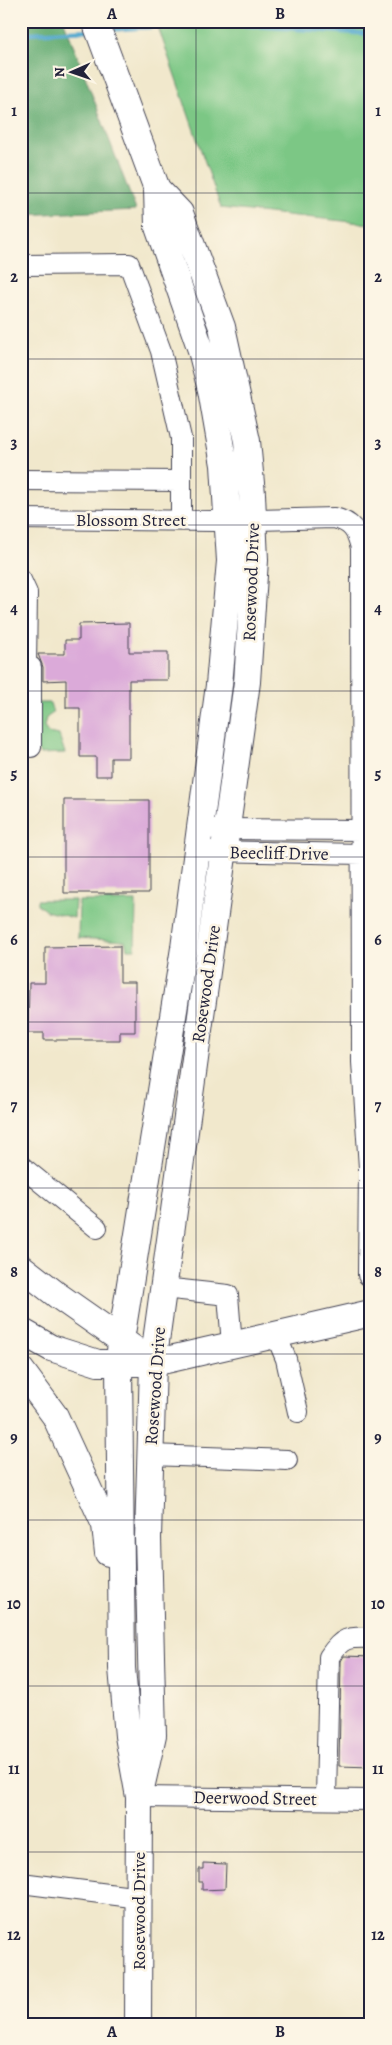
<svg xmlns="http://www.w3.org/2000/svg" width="392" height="2045" font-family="Alegreya,serif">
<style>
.green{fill:#7bc785;stroke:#4e7460}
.forest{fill:#64ac72;stroke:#436756}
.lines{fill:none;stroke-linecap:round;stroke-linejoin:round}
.stream{stroke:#53a9cf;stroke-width:4.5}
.building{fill:#dbaad9}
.minor-casing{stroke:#414051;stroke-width:22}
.major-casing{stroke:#414051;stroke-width:28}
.minor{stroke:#fff;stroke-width:20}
.major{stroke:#fff;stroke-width:26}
.grid{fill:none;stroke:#22223b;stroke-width:1;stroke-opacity:0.55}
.labels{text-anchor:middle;stroke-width:5;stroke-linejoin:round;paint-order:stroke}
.street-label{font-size:18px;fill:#22223b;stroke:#fcf5e5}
.neatline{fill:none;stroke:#22223b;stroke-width:2}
.grid-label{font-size:16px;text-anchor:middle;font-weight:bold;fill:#22223b}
</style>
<rect width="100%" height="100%" fill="#fcf5e5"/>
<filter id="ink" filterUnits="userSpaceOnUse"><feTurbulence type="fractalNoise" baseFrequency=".02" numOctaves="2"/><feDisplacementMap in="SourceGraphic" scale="10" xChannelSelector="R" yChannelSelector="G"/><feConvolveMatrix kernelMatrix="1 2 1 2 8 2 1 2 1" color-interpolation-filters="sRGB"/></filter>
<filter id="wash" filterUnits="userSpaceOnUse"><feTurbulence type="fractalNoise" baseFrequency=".0096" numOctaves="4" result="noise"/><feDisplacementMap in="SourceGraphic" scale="20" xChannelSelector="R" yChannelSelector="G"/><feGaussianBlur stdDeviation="1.12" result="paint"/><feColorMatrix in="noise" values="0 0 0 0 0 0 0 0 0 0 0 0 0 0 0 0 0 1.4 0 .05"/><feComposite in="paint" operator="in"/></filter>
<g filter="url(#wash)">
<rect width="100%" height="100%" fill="#f1e8cc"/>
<path class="green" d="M156 21H371V224L221 208Z
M38 703H50L53 713 46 718 44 727 48 733 59 735 65 753 40 754 37 750Z
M37 900H75L74 918 46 911 37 904Z
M79 901H136L135 949H127L125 941 78 938Z"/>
<path class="forest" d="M21 21H64L136 210 21 215Z"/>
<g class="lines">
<path class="stream" d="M21 30 29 33 89 30
M107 30 210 23 371 34"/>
</g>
<g id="blocks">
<path class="building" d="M129 623V652H168V680H129V758H111V776H96V757H80V708H66V680L43 681V667L38 654H65V640H79V624Z
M64 800H149V893H64Z
M120 946V982H135V1032H120V1040H44V1033H28L29 983H45V947Z
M344 1656 371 1657V1767L339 1766 341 1661Z
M203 1863 226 1864 225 1889 202 1890V1882H199V1869H203Z"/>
</g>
</g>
<g filter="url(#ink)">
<use href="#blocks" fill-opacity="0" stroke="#414051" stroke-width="1"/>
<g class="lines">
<g class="minor-casing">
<path id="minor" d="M21 265 129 264 161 351 181 438V520
M21 480 181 481
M21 519 216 521 334 518C352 522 357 531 361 548L362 1062 369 1168 368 1275
M21 580 27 593 26 667H21
M26 667H31V747
M214 829 362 830
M209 851 362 854
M21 1166 97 1228
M163 1288 228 1295 232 1345
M276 1335 286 1359 298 1412
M150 1455 287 1460
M139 1797 371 1800
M326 1799 329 1657C342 1637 348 1637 371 1638
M21 1883 140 1898"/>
</g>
<g class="major-casing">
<path id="major" d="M95 21 157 189 158 227 201 350 211 390 224 465 230 561 219 685 184 948 121 1340 119 1364 122 1668 128 1736 139 1797 138 2024
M21 1267 57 1295 134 1349
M21 1331 51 1348 98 1363H153L371 1313
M21 1370 55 1416 105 1525 108 1553
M142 1784 153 1735 148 1538 153 1363 247 682 255 560 252 494 247 441 222 327 180 213 157 189"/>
</g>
<use href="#minor" class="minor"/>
<use href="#major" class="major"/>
</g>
</g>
<path class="grid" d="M196 21V2024M21 193H371M21 359H371M21 525H371M21 691H371M21 857H371M21 1022H371M21 1188H371M21 1354H371M21 1520H371M21 1686H371M21 1852H371"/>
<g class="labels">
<g class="street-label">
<text x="131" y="526">Blossom Street</text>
<text transform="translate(251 582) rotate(-88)" y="6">Rosewood Drive</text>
<text transform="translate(279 853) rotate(1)" y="6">Beecliff Drive</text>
<text transform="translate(206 984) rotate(-82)" y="6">Rosewood Drive</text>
<text transform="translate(155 1386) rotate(-86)" y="6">Rosewood Drive</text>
<text transform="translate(255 1798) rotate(1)" y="6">Deerwood Street</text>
<text transform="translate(139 1911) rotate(-90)" y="6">Rosewood Drive</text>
</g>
</g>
<rect width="392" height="2045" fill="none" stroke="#fcf5e5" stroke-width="55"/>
<g transform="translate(72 72) rotate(268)" stroke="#fcf5e5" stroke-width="4" paint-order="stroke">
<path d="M0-4L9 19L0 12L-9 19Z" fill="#22223b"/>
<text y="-8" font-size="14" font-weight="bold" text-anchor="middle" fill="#22223b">N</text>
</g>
<rect x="28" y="28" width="336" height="1990" class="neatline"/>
<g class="grid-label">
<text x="112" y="19">A</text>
<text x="280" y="19">B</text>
<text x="14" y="116">1</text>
<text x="378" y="116">1</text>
<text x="14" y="282">2</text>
<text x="378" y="282">2</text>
<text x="14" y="448">3</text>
<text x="378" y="448">3</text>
<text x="14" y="614">4</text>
<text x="378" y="614">4</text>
<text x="14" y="779">5</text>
<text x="378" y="779">5</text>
<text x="14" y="945">6</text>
<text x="378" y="945">6</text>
<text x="14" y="1111">7</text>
<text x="378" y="1111">7</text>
<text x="14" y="1277">8</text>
<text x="378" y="1277">8</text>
<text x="14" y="1443">9</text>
<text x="378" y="1443">9</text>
<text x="14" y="1609">10</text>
<text x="378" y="1609">10</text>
<text x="14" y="1774">11</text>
<text x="378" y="1774">11</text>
<text x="14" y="1940">12</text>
<text x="378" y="1940">12</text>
<text x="112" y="2037">A</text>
<text x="280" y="2037">B</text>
</g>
</svg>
